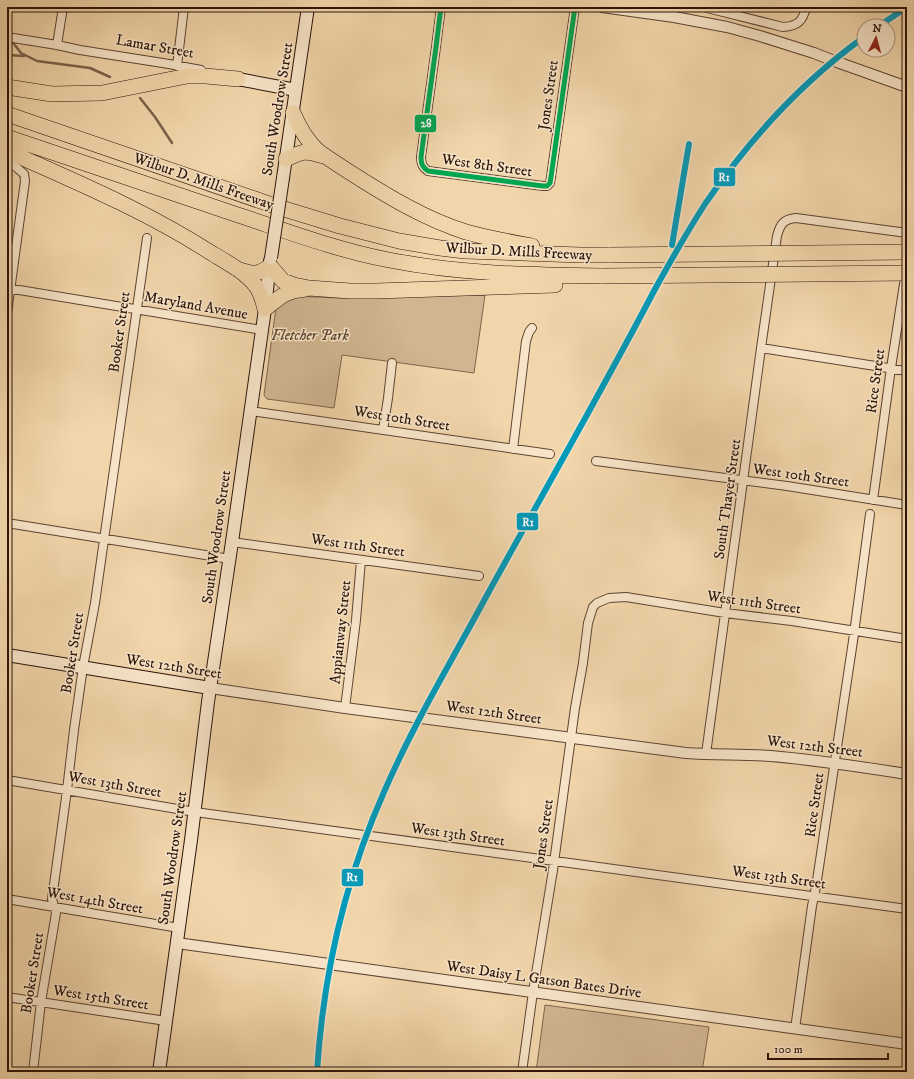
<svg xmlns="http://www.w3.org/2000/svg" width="914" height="1079" font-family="'IM FELL DW Pica',serif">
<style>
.green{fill:#d0b590;stroke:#7e644d}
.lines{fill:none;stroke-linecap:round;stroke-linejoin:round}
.stream{stroke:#7a614a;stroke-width:2.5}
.minor-casing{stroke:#5d4432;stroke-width:10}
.tertiary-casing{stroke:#5d4432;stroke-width:12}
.secondary-casing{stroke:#2b140a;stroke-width:14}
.motorway-casing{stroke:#2b140a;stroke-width:16}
.minor{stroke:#f7e4c8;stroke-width:8}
.tertiary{stroke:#f7e4c8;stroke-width:10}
.secondary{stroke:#f7e4c8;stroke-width:12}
.motorway{stroke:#f2d6ab;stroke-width:15}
.rail{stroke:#2b140a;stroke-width:2.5;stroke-dasharray:7 7;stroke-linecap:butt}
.secondary-bridge-casing{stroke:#2b140a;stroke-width:14;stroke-linecap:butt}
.motorway-bridge-casing{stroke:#2b140a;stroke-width:16;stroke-linecap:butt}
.secondary-bridge{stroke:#f7e4c8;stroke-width:12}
.motorway-bridge{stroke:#f2d6ab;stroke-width:15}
.bus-1-casing{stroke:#f7e4c8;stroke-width:8}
.bus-1{stroke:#00a651;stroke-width:5}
.rail-1-casing{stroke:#f7e4c8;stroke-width:9}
.rail-1{stroke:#049aba;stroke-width:6}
.labels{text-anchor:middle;stroke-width:3;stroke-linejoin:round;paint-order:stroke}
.street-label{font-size:15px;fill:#2b140a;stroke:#f7e4c8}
.park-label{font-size:15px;font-style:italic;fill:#5d4432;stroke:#f7e4c8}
.line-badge{stroke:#f7e4c8;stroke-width:1.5}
.badge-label{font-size:11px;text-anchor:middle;font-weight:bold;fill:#fff}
</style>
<rect width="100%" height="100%" fill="#f2d6ab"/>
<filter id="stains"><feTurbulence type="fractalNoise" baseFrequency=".005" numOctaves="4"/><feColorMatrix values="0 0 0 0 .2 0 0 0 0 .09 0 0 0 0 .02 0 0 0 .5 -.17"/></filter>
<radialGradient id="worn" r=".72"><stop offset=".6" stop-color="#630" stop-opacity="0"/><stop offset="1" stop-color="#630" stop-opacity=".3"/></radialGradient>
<path class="green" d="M485 295 474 373 342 355 334 408 267 399 264 395 276 308 294 296 339 298Z
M545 1005 709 1027 702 1072H536Z"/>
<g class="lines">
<path class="stream" d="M11 40 21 53 37 61 90 68 110 77
M7 55 24 56
M140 98 155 117 172 143"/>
<g class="minor-casing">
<path id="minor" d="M441 7 436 47 421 157C421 163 422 167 428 171L543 186H547L550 183 551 177 575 7
M707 8 783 27C798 26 803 21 806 7
M7 37 57 45 80 50 169 64 201 70
M57 45 63 7
M177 66 184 7
M7 163 16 167 24 174 25 181 7 313
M7 288 262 330
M761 348 907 371
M251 411 550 454
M383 430 388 398 392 363
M513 449 526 341 529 332 532 328
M596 461 787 486 907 505
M873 500 891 368 906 271
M7 523 230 559
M232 542 479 576
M345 708 356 620 361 560
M706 754 761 348 777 236C780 225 783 219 796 218L907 233
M7 780 195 812 907 909
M7 899 179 928
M7 997 166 1021
M795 1029 812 906 816 887 853 641 870 514
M33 1072 41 1002 56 913 52 899 67 790 74 730 83 667 95 603 147 238
M522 1072 533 992 553 870 575 708 583 663 588 623 593 607 597 603 609 598 626 597 725 613 792 621 907 639"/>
</g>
<g class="tertiary-casing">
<path id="tertiary" d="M602 7 674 17 727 27 760 36 814 53 837 62 907 87
M210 688 345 708 686 753C714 755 743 754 771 756 817 760 862 767 907 774
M177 943 907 1044"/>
</g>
<g class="secondary-casing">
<path id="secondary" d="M238 79 296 90
M283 178 308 7
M7 655 210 688
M159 1072 191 840 208 702 232 542 265 309 270 261"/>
</g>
<g class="motorway-casing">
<path id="motorway" d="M7 87 52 94 102 93 187 76H206L238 79
M293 113C299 127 306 140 318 151 329 159 340 166 351 173 387 196 425 219 466 232 487 238 510 242 532 246
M7 114 281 208 340 226 399 241 440 248 465 251 580 255H610
M7 137C82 162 157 188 232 213 284 230 336 250 389 260 459 274 530 275 602 276
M7 151C77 182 148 212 213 254 228 263 245 272 256 286 261 293 263 301 265 309 281 296 285 291 306 289
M286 159C303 151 305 150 323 156
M237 269C252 274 257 276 270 266L283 281 294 285 309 288 350 291H376L555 285"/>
</g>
<use href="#minor" class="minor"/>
<use href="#tertiary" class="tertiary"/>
<use href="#secondary" class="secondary"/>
<use href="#motorway" class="motorway"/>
<path class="rail" d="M654 291 670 256 689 144"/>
<g class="secondary-bridge-casing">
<path id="secondary-bridge" d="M271 258 283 178"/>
</g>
<g class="motorway-bridge-casing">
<path id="motorway-bridge" d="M610 255 907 252
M602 276 907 273"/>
</g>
<use href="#secondary-bridge" class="secondary-bridge"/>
<use href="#motorway-bridge" class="motorway-bridge"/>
<g class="bus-1-casing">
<path id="bus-1" d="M441 7 436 47 421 157C421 163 422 167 428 171L543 186H547L550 183 551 177 575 7"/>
</g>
<use href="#bus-1" class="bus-1"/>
<g class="rail-1-casing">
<path id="rail-1" d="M879 26 907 7
M672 245 689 144
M317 1072C323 976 345 880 384 792 413 725 451 662 486 597 542 495 600 394 654 291 670 262 687 232 705 204 748 141 802 82 864 37"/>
</g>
<use href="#rail-1" class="rail-1"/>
</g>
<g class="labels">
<g class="street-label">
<text transform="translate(155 46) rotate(10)" y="5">Lamar Street</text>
<text transform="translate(548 95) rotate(-82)" y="5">Jones Street</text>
<text transform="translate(277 109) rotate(-81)" y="5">South Woodrow Street</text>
<text transform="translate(487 165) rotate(8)" y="5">West 8th Street</text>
<text transform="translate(204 181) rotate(19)" y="5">Wilbur D. Mills Freeway</text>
<text transform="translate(519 251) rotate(3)" y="5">Wilbur D. Mills Freeway</text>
<text transform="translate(196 305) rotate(10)" y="5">Maryland Avenue</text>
<text transform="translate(119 332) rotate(-82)" y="5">Booker Street</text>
<text transform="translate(875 381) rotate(-82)" y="5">Rice Street</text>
<text transform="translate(402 418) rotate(9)" y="5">West 10th Street</text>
<text transform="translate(801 475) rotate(8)" y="5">West 10th Street</text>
<text transform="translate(727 499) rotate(-82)" y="5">South Thayer Street</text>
<text transform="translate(216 537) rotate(-82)" y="5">South Woodrow Street</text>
<text transform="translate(358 545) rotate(8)" y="5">West 11th Street</text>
<text transform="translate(754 602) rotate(8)" y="5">West 11th Street</text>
<text transform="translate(340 632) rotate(-84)" y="5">Appianway Street</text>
<text transform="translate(72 653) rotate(-81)" y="5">Booker Street</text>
<text transform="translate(174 666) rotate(9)" y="5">West 12th Street</text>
<text transform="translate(494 712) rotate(8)" y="5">West 12th Street</text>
<text transform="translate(815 746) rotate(7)" y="5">West 12th Street</text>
<text transform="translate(115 784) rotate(10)" y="5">West 13th Street</text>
<text transform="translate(814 805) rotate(-82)" y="5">Rice Street</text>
<text transform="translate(458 834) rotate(8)" y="5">West 13th Street</text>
<text transform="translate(543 834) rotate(-82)" y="5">Jones Street</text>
<text transform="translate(172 858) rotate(-82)" y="5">South Woodrow Street</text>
<text transform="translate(779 877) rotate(8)" y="5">West 13th Street</text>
<text transform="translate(95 900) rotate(10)" y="5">West 14th Street</text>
<text transform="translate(32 973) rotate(-81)" y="5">Booker Street</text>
<text transform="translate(544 979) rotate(8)" y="5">West Daisy L Gatson Bates Drive</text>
<text transform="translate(101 997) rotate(9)" y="5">West 15th Street</text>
</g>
<g class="park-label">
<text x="310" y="340">Fletcher Park</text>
</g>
</g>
<g class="line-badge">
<rect x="414" y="114" width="23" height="19" rx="4" fill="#00a651"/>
<rect x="713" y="167" width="23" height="20" rx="4" fill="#049aba"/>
<rect x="516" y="512" width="23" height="19" rx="4" fill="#049aba"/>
<rect x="341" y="868" width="23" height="19" rx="4" fill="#049aba"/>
</g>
<g class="badge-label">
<text x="426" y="127">28</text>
<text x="724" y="181">R1</text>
<text x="528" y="526">R1</text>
<text x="352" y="881">R1</text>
</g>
<rect width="914" height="1079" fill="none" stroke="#f2d6ab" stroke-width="24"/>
<rect x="8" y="8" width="898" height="1063" fill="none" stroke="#2b140a" stroke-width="2"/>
<rect x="12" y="12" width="890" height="1055" fill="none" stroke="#2b140a"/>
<g transform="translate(876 38) rotate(6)"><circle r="19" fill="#f7e4c8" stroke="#a5917c"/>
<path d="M0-3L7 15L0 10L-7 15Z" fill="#8f2418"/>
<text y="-6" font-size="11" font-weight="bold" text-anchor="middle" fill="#2b140a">N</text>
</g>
<path d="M768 1053v6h120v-6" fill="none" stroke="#2b140a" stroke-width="2"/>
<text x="774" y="1053" font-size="12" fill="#2b140a" stroke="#f7e4c8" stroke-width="3" paint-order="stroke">100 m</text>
<rect width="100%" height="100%" filter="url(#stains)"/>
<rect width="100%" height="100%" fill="url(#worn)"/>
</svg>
